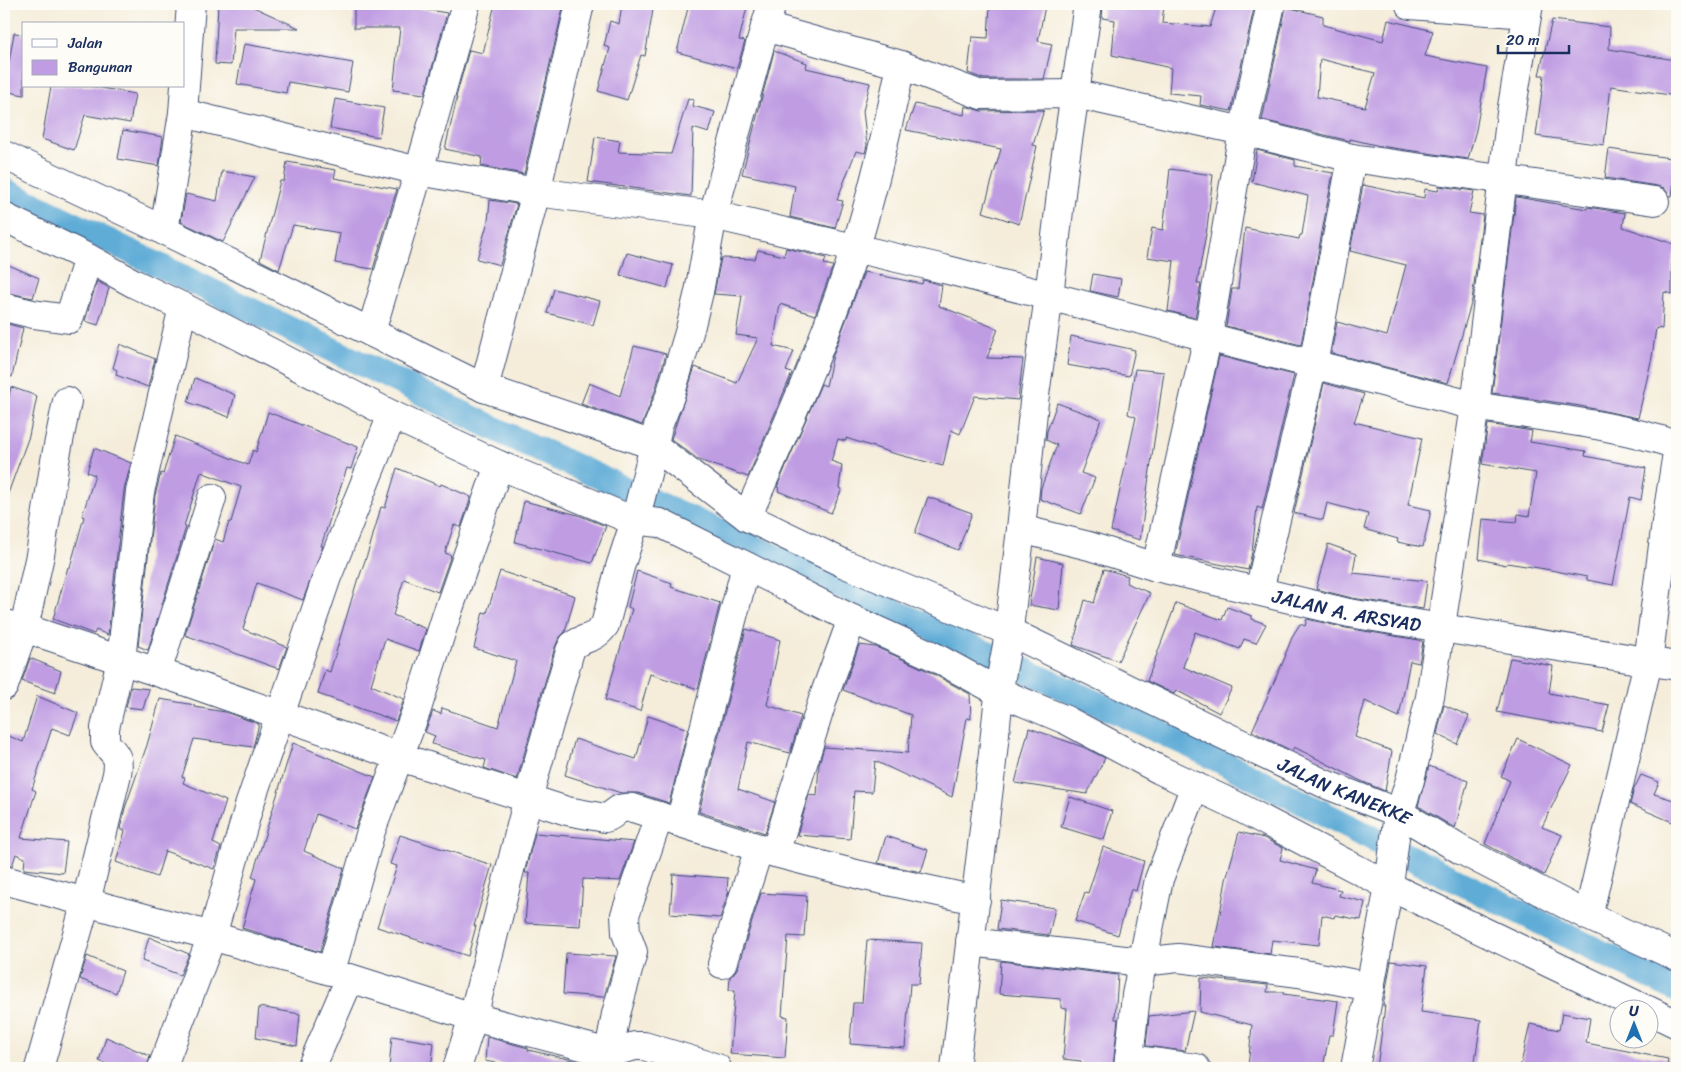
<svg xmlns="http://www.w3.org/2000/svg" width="1681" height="1072" font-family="Sriracha,sans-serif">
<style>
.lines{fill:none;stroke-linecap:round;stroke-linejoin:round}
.canal{stroke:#5eacd7;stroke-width:25}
.building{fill:#c09de3;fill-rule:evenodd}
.street-casing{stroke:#3c4c71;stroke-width:30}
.secondary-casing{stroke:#3c4c71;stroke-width:30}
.street{stroke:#fff;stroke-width:28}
.secondary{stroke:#fff;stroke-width:28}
.labels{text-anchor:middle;stroke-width:4;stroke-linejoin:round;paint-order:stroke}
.street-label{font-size:19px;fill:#1b2f5e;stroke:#fdfcf7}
</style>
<rect width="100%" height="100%" fill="#fdfcf7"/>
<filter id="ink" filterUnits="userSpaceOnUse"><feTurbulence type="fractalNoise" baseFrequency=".02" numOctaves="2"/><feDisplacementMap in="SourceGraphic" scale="10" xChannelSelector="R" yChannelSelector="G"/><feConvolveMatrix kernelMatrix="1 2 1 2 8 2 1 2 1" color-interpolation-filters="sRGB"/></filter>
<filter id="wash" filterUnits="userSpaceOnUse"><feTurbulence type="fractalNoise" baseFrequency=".0096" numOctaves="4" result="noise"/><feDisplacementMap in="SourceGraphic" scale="20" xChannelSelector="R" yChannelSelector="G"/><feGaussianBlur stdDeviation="1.12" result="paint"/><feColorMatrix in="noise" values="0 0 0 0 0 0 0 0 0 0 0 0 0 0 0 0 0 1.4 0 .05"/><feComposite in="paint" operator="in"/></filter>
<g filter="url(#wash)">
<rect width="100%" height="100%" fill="#f5edda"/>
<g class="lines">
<path class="canal" d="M4 190 516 439 1189 745 1433 869 1677 990"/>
</g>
<g id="blocks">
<path class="building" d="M218 4H247L299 28H234L231 65 215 64Z
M354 4H392L447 13 425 94 393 90 400 28H354Z
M495 4H564L524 174 481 166 482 157 445 149 457 98 456 97 469 50 483 53Z
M622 4H654L645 56 641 55 627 100 598 91 610 48 604 46 610 21 619 24Z
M689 4H732L747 7 739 40 745 41 737 68 677 52Z
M990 4 1045 6 1038 41 1052 44 1044 79H984L968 73 972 37 988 38Z
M1103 4 1164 5 1162 23 1210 27 1217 4H1255L1231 111 1200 105 1201 96 1169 93 1171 68 1112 55 1115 20 1102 18Z
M1286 7 1323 16V25L1383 41 1388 20 1433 31 1425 56 1487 68 1476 130 1468 159 1380 146 1350 139V141L1262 120ZM1320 59 1375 73 1365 107 1317 97Z
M1552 20 1610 27 1609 49 1675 60 1670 95 1611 86 1604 145 1536 136 1544 75H1539Z
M14 33 24 34V95L4 91Z
M244 44 353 63 348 92 288 82 286 93 237 84Z
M774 51 807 63 806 68 870 83 863 111 867 145 865 153 856 151 837 200 843 201 835 228 790 217 795 186 742 174Z
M51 86H91L135 94 130 123 85 115 74 150 42 139Z
M335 99 384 108 379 137 330 128Z
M688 99 694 100 693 106 715 112 709 133 693 128 691 196 588 182 595 137 620 141 618 152 671 154Z
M915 104 964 115 965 106 981 111 1044 110 1033 145 1037 146 1019 224 983 212 1001 149 906 130Z
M123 130 163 137 159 166 118 159Z
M1609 149 1677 159 1672 196H1670L1664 188 1657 186 1605 178Z
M1257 150 1295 160V166L1333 173 1301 345 1226 326 1232 289H1238L1245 228 1299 239 1300 235H1302L1308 196 1252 182Z
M287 162 336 170 334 178 397 189 373 269 335 263 340 233 293 225 279 270 260 260 280 181H284Z
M1170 169 1213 175 1207 228 1197 284H1201L1195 318 1168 311 1174 261 1147 257 1152 228 1163 230Z
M222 171 255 177 223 242 181 222 186 194 217 201Z
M1363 185 1424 198 1425 189 1438 191 1439 186 1474 191 1469 213 1483 215 1472 300 1448 383 1331 353 1337 322 1387 336 1406 265 1350 251Z
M1516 197 1587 209 1588 207 1625 213 1623 227 1677 245 1672 262V294L1664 292 1662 329 1656 328 1652 357 1638 418 1580 406 1492 393Z
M490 200 517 204 500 265 477 259 488 221Z
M786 248 826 258 824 264 833 266 815 315 780 304 773 346 794 351 786 371 792 373 748 477 699 460 671 439 695 367 737 383 758 338 736 335 742 296 714 294 721 258 755 259 758 250 784 256Z
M627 253 673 265 667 288 620 275Z
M4 263 39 278 33 298 4 292Z
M864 272 922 284 923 280 942 285 939 306 998 329 987 358 1023 359 1018 400 975 396 960 434 951 430 943 466 892 453 846 438V441L838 439 831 461 842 465 839 488 842 489 831 513 778 491 779 488 777 487 821 384 826 386 833 355Z
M1093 274 1121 279 1118 297 1090 291Z
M97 281 109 288 98 325 85 321Z
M554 289 600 301 593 325 547 313Z
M4 323 23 328 12 377 4 376Z
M1071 336 1135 350 1129 376 1067 365Z
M120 344 155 359 148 387 116 375 117 370 113 368Z
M634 346 666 354 655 391 642 425 581 404 589 383 620 396Z
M1219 356 1294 375 1262 509 1257 507 1252 552 1248 570 1175 555Z
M1135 369 1164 372 1140 540 1111 531 1136 417 1128 414Z
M195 378 235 395 229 417 188 402Z
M1324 383 1364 394 1354 422 1422 438 1408 505 1431 510 1423 547 1397 542 1398 539 1364 529 1368 514 1327 503 1323 520 1294 513Z
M11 387 37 396 29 436 6 499 4 498V418Z
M1057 403 1101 419 1081 473 1095 478 1081 514 1040 499 1041 488 1057 445 1046 440 1047 431Z
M268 412 358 447 351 469 347 468 321 546H323L303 600 257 583 243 629 287 647 279 669 185 635 215 539 223 542 229 522H231L241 487 201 472 184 526 186 527 148 650 138 646 155 495 161 473 163 474 175 436 248 465 253 450 256 452Z
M1488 424 1532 431 1530 442 1586 451 1585 456 1646 468 1641 500 1630 497 1613 585 1587 580V577L1545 569 1507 563 1506 565 1479 559 1483 519 1517 522 1518 514 1529 516 1536 473 1482 464Z
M94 448 131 463 124 490 108 635 96 630 94 634 53 619 68 567H70L84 517 82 516 95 475 87 472Z
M397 468 440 486 441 484 471 497 461 527 454 525 445 553 451 555 438 592 404 579 393 615 426 629 419 651 385 639 371 685 404 699 396 721 318 694 325 670 330 672 358 578H359L370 546 381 507 385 508Z
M928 497 972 513 958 550 915 533Z
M524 501 578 515 606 526 592 563 515 542Z
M1328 544 1356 554 1353 573 1427 581 1423 609 1352 598 1316 589Z
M1037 557 1063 563 1059 610 1029 605Z
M1104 569 1128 576 1126 583 1150 593 1118 661 1073 645 1085 600 1094 603Z
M500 571 575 596 565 632 559 638 555 647 517 779 484 768 486 760 432 744 435 736 425 732 433 711 441 714 442 708 498 727 516 661 474 648 483 612 487 613Z
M637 571 672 583 671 587 720 603 698 689 650 674 640 711 605 700 632 609 628 607Z
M1176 603 1222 620 1227 607 1252 616V619L1266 624 1256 643 1244 639 1240 649 1195 632 1183 667 1232 688 1219 713 1176 690 1174 694 1147 681Z
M1307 619 1346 628 1419 640 1423 642 1419 663 1410 661 1399 717 1365 701 1355 737 1392 751 1385 791 1361 781 1294 747 1292 751 1252 731 1286 655H1285L1293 635 1300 624 1305 626Z
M746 629 780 640 767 705 801 716 790 753 748 742 738 789 775 802 765 833 699 812Z
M859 645 876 647 926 670 970 694 971 719 967 718 952 797 875 761 872 792 854 791 850 839 797 835 809 795 817 796 819 764 824 747 908 753 911 715 843 690Z
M30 658 61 671 55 693 22 681Z
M1510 658 1553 666 1549 693 1609 705 1602 732 1497 712Z
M131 687 149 689 143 709 126 707Z
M37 696 78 713 70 735 52 728 32 789 36 791 21 838 67 842 63 873 24 869 25 858 16 854 12 866 4 865V734L23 742Z
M160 699 195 705 194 707 225 712 259 724 253 747 194 739 182 777 185 778 183 783 226 801 213 843 221 847 214 869 165 851 157 877 116 862 125 831 120 829 125 808 147 745Z
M1444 705 1469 716 1457 744 1437 734Z
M648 716 688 729 669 803 638 793H621L565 775 575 739 636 759Z
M1029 728 1083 747 1105 758 1087 794 1015 783Z
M1518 739 1572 765 1542 827 1562 835 1544 875 1485 844 1510 781 1501 776Z
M293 743 375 777 355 829 316 814 304 851 344 868 320 952 242 928 256 879 252 877Z
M1429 766 1468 781 1455 828 1418 806Z
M1641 775 1659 782 1654 794 1677 801V824L1630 804 1634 789Z
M1070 797 1112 811 1104 840 1061 827Z
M1239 832 1264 838 1283 848 1280 860 1316 870 1312 883 1341 890 1339 896 1365 902 1361 920 1335 915 1334 918 1322 915 1319 945 1272 940 1270 954 1214 947 1226 880Z
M535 833 634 842 620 881 583 879 580 926 525 923 529 873H525Z
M400 835 492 865 474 926H476L468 956 377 927 397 866 390 864Z
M886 836 928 850 921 872 878 863Z
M1103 847 1144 861 1136 891 1131 889 1118 935 1075 921 1085 892 1088 893Z
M673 874 728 878 727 890 729 891 720 918 670 914Z
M761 893 807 896 804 937 788 936 782 1016 788 1017 785 1058 730 1054 735 990H729L730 977 737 969Z
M1001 900 1055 908 1049 935 997 929Z
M149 937 189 954 180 975 142 961Z
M867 940 922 943 919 984H910L905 1048 850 1044 853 1003H862Z
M566 953 616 956 604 997 563 994Z
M87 956 123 971 116 993 80 979Z
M1001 961 1118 975 1115 1019H1118L1113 1068H1080L1081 1061 1063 1059 1067 1009 1061 1008V999L999 994Z
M1391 961 1427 966 1421 1012 1481 1020 1474 1068H1377L1385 1006H1383Z
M1201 978 1268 985 1267 992H1283V994L1338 1001 1333 1035H1329L1323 1068H1248L1252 1025 1200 1012Z
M259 1007 300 1014 297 1046 256 1038Z
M1194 1011 1185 1051 1146 1046 1149 1016Z
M1562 1013 1590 1018 1586 1043 1668 1059 1667 1068H1520L1530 1024 1559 1030Z
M392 1036 434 1043 431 1068H389Z
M106 1037 150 1056 147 1068H117L99 1061Z
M487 1037 528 1048V1050L577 1061V1068H522L485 1061Z"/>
</g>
</g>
<g filter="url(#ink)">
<use href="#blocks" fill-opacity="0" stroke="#3c4c71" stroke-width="1"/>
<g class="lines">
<g class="street-casing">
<g id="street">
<path d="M466 4 419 171 536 192 713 215 944 269 1475 406C1543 418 1612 423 1677 445"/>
<path d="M772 4 765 27 901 65 981 95 1076 94 1243 131 1352 158 1655 201"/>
<path d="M1410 5 1527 14"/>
<path d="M183 113 419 171 371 332"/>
<path id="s1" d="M4 155 159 228 484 388 653 445 747 517 845 564 1008 631 1325 784 1399 813 1461 850 1588 916 1677 957"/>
<path d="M4 217 88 258 135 284 183 307 392 415 499 465 632 520 660 523 852 619 933 656 999 692 1066 720 1160 770 1235 805 1389 886 1647 1010"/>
<path d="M164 231 183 113 191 4"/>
<path d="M4 307 33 314 69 319 88 258"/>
<path d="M484 388 536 192 580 4"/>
<path d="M747 517C786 429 825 341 855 249 874 189 888 127 901 65"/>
<path d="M632 520 638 509 651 458 658 426 670 396 690 329 699 292 713 215 765 27"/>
<path id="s2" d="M1021 529 1089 546 1156 567 1349 613 1677 666"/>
<path d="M1156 567 1208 336 1243 131 1271 4"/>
<path d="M1259 591 1313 364 1352 158"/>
<path d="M4 624 24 628 178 679 400 757 567 811 605 818C618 815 613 806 633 808L775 853 860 875 976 900"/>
<path d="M157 672 212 498"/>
<path d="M4 686 24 628 40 555 55 461 67 401"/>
<path d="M680 822 746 566"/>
<path d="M775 853 824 696 852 619"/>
<path d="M4 880 212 936 331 971 371 831 417 709 446 617 499 465"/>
<path d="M1588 916 1648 662 1666 522 1677 453"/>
<path d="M970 942 1142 962 1178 958 1299 973 1371 987"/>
<path d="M722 964 759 848"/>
<path d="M1648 1010 1677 1024"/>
<path d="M1129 1059 1196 1068"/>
<path d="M39 1068 86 902 117 774C120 755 115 756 105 742V728L121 660 140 492 183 307"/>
<path d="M162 1068 212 936 249 806 327 577 392 415"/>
<path d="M311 1068 350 978 473 1017 609 1053 635 1046H644L717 1068"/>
<path d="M457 1068 473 1017 528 798 570 651 573 645C587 636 594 640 605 625L620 567 635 521"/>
<path d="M606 1068 616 1014 633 952 626 933 625 915 659 816"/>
<path d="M1128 1068 1136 995 1159 879 1195 786"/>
<path d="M1355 1068 1389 886 1397 821 1410 780 1430 697 1475 406 1511 113 1529 4"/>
</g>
</g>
<g class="secondary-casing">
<path id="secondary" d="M955 1068 991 771 1001 677 1007 645 1021 529 1034 402 1049 296 1064 168 1088 4"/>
</g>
<use href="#street" class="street"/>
<use href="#secondary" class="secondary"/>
</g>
</g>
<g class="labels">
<g class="street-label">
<text dy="7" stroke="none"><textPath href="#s2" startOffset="336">JALAN A. ARSYAD</textPath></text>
<text dy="7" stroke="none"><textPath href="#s1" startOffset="1488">JALAN KANEKKE</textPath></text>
</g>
</g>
<rect width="1681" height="1072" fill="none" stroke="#fdfcf7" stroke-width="20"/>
<rect x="22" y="22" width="162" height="65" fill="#fdfcf7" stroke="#a3aaba"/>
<rect x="32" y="39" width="25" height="8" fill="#ffffff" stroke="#a3aaba"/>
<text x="68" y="48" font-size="15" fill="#1b2f5e">Jalan</text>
<rect x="32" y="60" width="25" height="15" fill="#c09de3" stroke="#a3aaba"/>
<text x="68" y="72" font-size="15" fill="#1b2f5e">Bangunan</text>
<g transform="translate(1634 1024)"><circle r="24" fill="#fdfcf7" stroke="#a3aaba"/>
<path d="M0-4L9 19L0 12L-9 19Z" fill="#1f6fb2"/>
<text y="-8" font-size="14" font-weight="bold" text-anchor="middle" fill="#1b2f5e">U</text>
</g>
<path d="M1498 45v8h71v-8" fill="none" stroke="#1b2f5e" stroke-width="2.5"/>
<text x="1506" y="45" font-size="15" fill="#1b2f5e" stroke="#fdfcf7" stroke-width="4" paint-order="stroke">20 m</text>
</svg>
